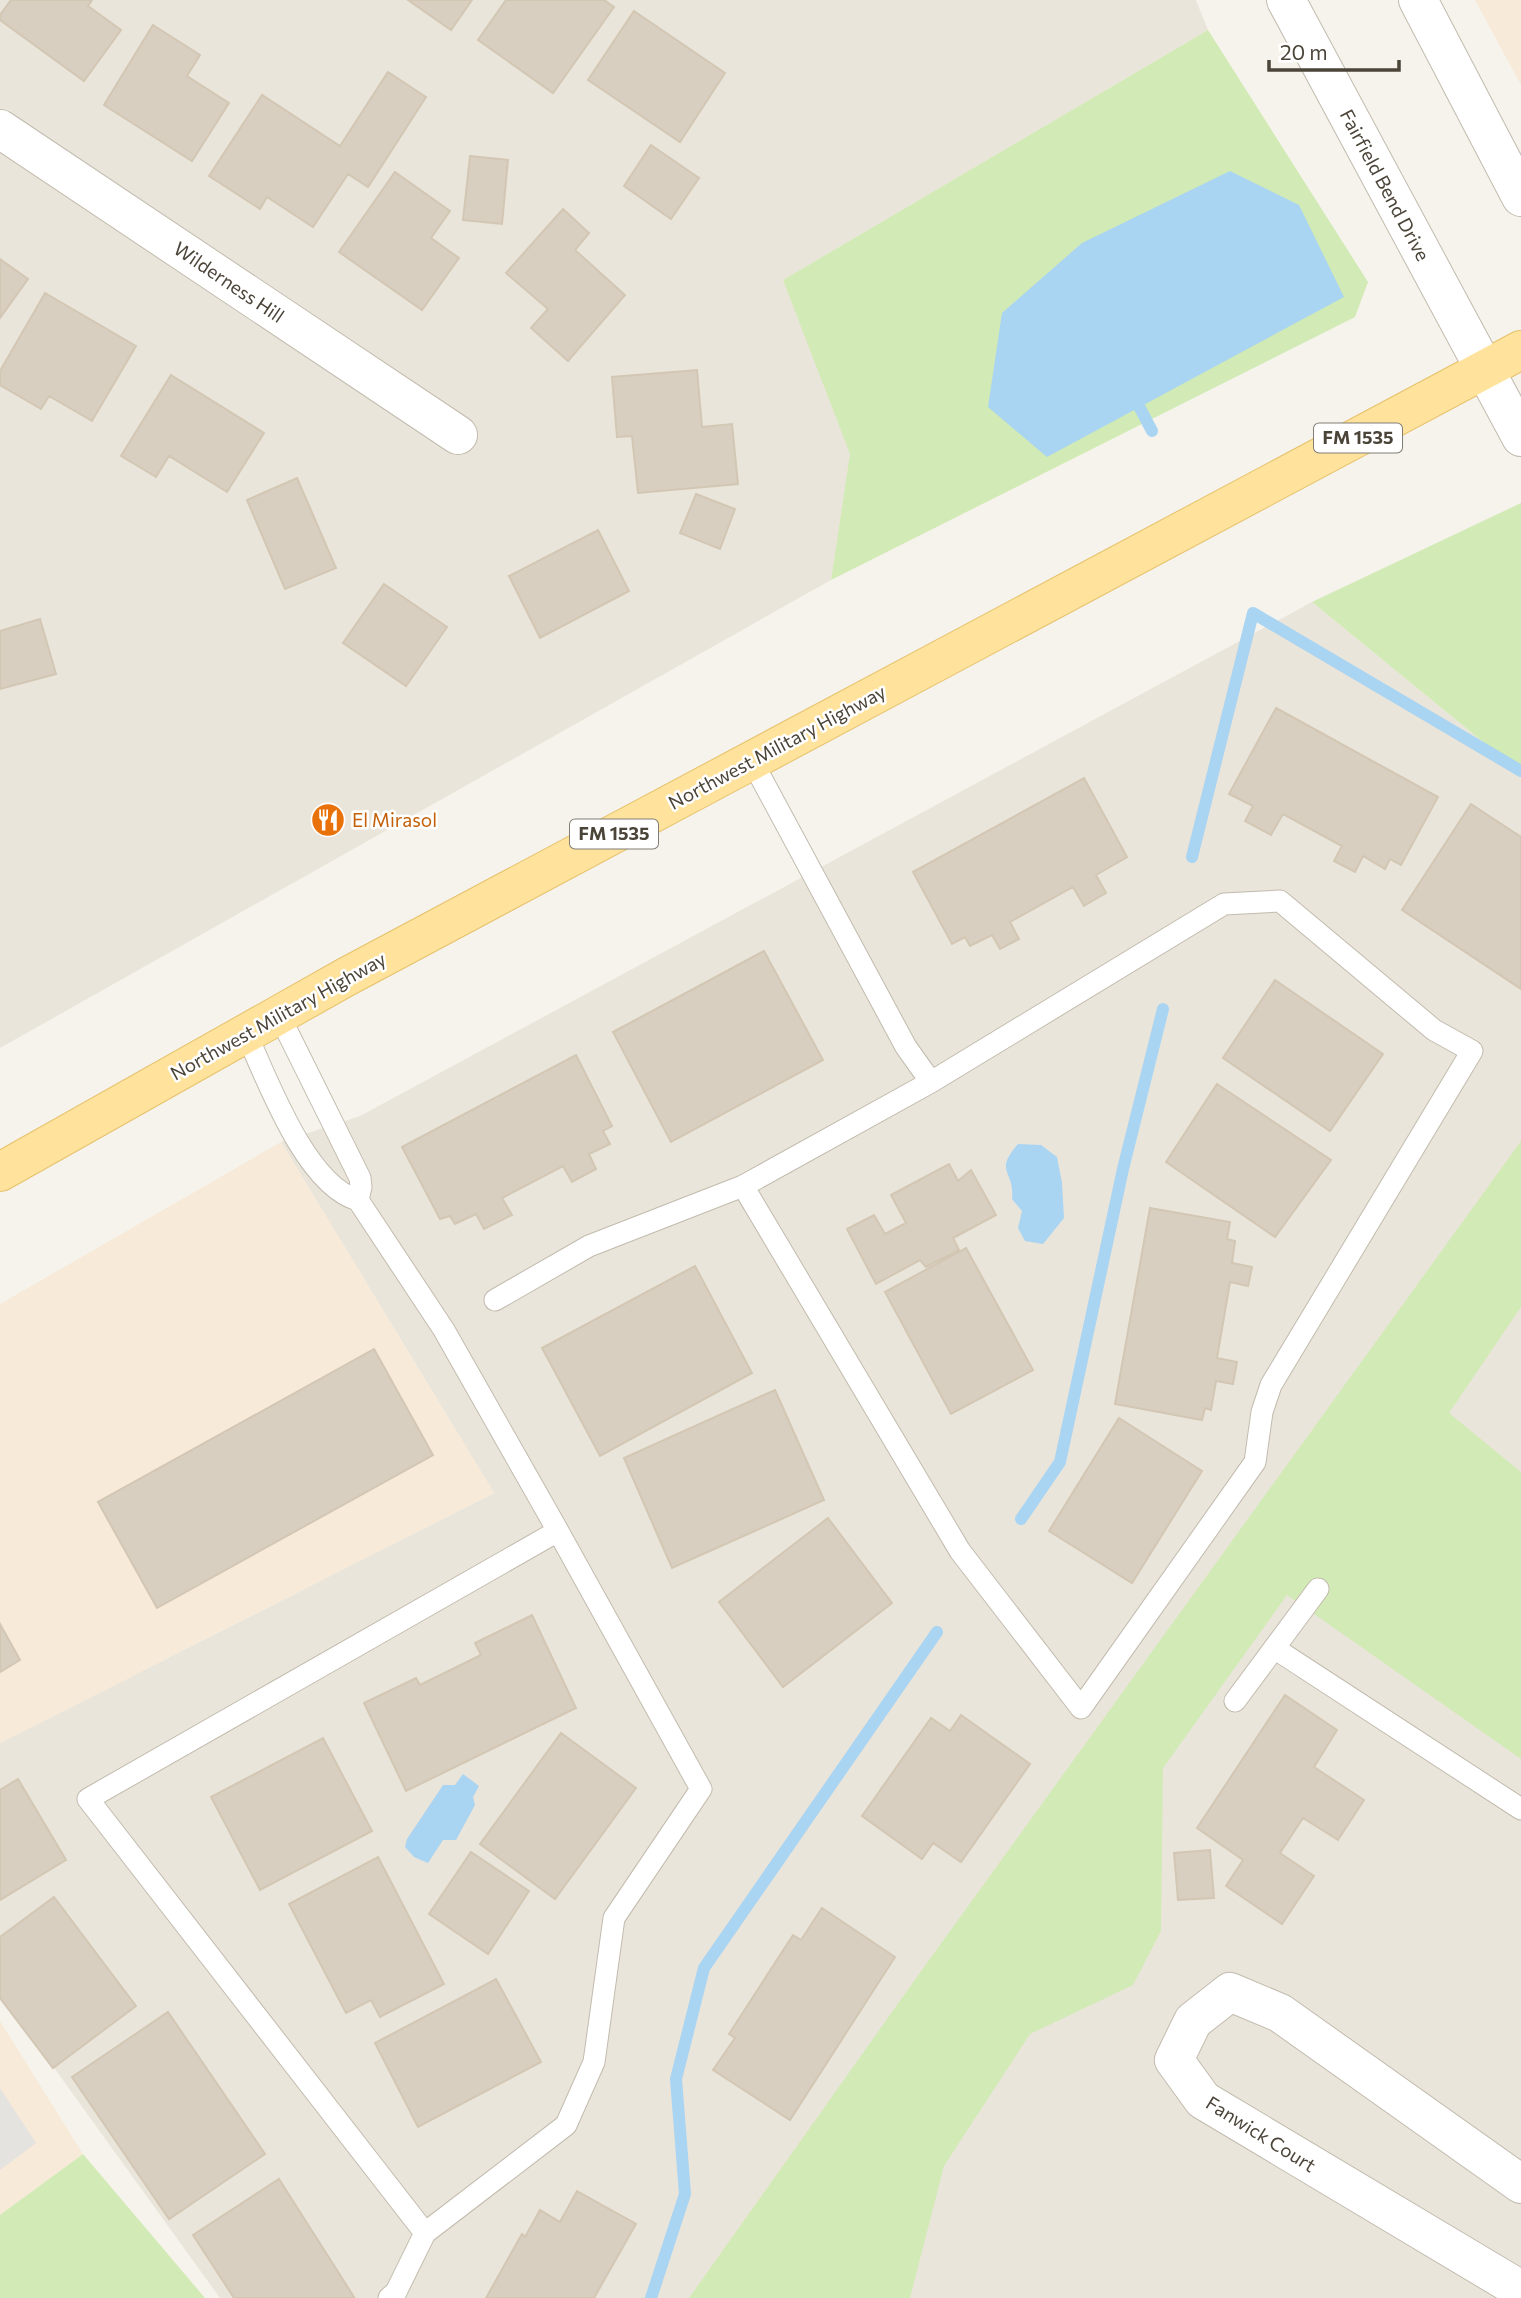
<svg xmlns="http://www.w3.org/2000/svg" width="1521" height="2298" font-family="Commissioner,sans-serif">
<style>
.residential{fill:#eae5da}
.commercial{fill:#f7ead8}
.green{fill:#d2eab5}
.parking{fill:#e5e3e0}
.water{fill:#a9d4f2}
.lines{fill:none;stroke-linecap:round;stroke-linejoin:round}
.stream{stroke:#a9d4f2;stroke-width:12}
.building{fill:#d8cfc1;stroke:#d3c7b4;stroke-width:2}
.service-casing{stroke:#c2bbae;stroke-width:23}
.minor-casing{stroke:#c2bbae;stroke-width:40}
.primary-casing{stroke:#e6c16a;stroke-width:40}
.service{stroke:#fff;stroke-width:21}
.minor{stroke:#fff;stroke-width:38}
.primary{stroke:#ffe39c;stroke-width:38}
.labels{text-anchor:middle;stroke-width:5;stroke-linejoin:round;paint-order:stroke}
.shield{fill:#fff;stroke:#817c74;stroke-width:2}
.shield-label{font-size:18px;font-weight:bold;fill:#4b4439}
.street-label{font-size:19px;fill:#4b4439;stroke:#fff}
.food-label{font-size:19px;fill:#c56008;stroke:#fff;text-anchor:start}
</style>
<rect width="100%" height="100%" fill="#f6f3ec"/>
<path class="residential" d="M0 0H1196L1208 30 783 280 854 435 831 580 0 1048Z
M1312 602 1521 773V2298H220L0 1993V1743L494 1493 281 1142 360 1116Z"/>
<path class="commercial" d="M1475 0H1521V85Z
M281 1142 494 1493 0 1743V1304Z
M0 2021 83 2154 0 2215Z"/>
<path class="green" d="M1208 30 1368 282 1355 317 831 580 850 454 783 280Z
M1521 503V773L1312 602Z
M1521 1141V1307L1449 1413 1521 1472V1759L1287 1595 1163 1768 1161 1931 1133 1985 1030 2034 944 2166 910 2298H689L924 1967Z
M83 2154 205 2298H0V2215Z"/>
<path class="parking" d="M0 2088 36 2143 0 2170Z"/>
<path class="water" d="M1230 171 1299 205 1344 297 1047 457 988 407 1002 313 1082 243Z
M1018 1144 1041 1145 1057 1157 1062 1183 1064 1218 1043 1244 1025 1241 1018 1228 1022 1211 1012 1199C1015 1170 993 1173 1018 1144Z
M463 1774 479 1786 473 1797 475 1805 456 1840H443L428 1863 414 1857 405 1847 407 1839 443 1785H455Z"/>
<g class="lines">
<path class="stream" d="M1132 393 1152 431
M1192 857 1253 613 1521 771
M1021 1519 1060 1462 1123 1169 1163 1009
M651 2298 685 2194 676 2079 704 1968 937 1632"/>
</g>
<path class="building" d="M11 0H92L88 6 121 30 84 81 0 20V15Z
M408 0H472L451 30Z
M506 0H604L614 7 553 93 478 40Z
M634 11 725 73 680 142 588 80Z
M153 25 200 55 187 76 229 103 192 161 104 105Z
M388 72 426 97 368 187 348 174 313 227 267 197 260 209 209 176 262 95 340 146Z
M651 145 699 178 671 219 624 186Z
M470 156 508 160 502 224 463 220Z
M395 172 450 211 431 238 459 258 422 310 339 252Z
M563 209 589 233 575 250 625 295 568 361 531 328 548 309 506 273Z
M0 259 28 279 0 318Z
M45 293 136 346 92 421 49 396 41 409 0 385V371Z
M697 370 702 427 732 424 738 484 638 493 632 436 617 437 612 377Z
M171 375 264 433 227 492 169 456 156 477 121 456Z
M297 478 336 568 285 589 247 500Z
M696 494 735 509 720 549 680 533Z
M598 530 629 591 540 638 509 576Z
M384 584 447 627 406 686 343 643Z
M40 619 56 674 0 689V631Z
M1276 708 1438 797 1401 865 1390 859 1385 869 1363 856 1355 872 1334 861 1342 846 1283 814 1271 835 1245 821 1253 806 1229 794Z
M1084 778 1127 857 1096 875 1106 893 1084 906 1073 887 1010 922 1019 939 1000 949 992 935 970 946 965 937 952 944 913 872Z
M1471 804 1521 837V989L1402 910Z
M764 951 823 1060 671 1142 613 1032Z
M1275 980 1383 1054 1330 1131 1223 1058Z
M576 1055 612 1126 603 1131 610 1144 589 1154 596 1169 572 1182 563 1166 502 1198 512 1215 484 1229 476 1214 455 1224 450 1216 440 1219 402 1147Z
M1217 1084 1331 1160 1275 1237 1166 1162Z
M949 1164 958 1181 971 1170 996 1215 953 1238 959 1250 926 1267 920 1260 876 1284 847 1229 874 1215 885 1234 906 1223 891 1195Z
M1150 1208 1230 1222 1227 1239 1235 1241 1232 1263 1252 1267 1248 1286 1230 1282 1217 1358 1237 1362 1233 1384 1216 1381 1211 1410 1205 1408 1202 1420 1115 1404Z
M966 1248 1033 1370 951 1414 885 1292Z
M695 1266 752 1373 600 1456 542 1348Z
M374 1349 433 1455 157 1608 98 1502Z
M775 1390 824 1500 672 1568 624 1458Z
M1119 1418 1202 1471 1132 1583 1049 1531Z
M828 1518 892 1603 783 1687 719 1602Z
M532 1615 576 1708 406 1791 364 1703 416 1678 420 1685 481 1655 475 1643Z
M0 1624 20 1660 0 1672Z
M1285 1695 1337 1730 1314 1767 1364 1800 1338 1840 1303 1818 1280 1853 1314 1876 1282 1924 1226 1886 1243 1860 1197 1828Z
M961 1715 1030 1764 961 1862 933 1843 922 1859 862 1816 931 1718 950 1731Z
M561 1733 636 1788 555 1899 480 1844Z
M323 1738 372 1831 260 1890 211 1797Z
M18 1779 66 1860 0 1900V1790Z
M1210 1850 1214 1898 1178 1900 1174 1853Z
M471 1852 529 1891 488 1954 429 1914Z
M378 1857 444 1984 380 2017 371 2000 346 2013 289 1904Z
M54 1897 136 2006 53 2068 0 1998V1937Z
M822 1908 895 1957 790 2120 713 2070 735 2038 729 2034 793 1935 801 1940Z
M496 1979 541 2062 418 2127 375 2043Z
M168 2012 265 2154 169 2219 72 2077Z
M279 2179 354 2297 352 2298H234L193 2235Z
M577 2191 636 2224 594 2298H486L522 2234 525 2237 540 2210 560 2222Z"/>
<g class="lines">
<g class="service-casing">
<path id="service" d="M279 1015 360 1178 361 1187 358 1200
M246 1033C267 1079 306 1186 358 1200L444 1330 558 1531 88 1799 425 2233 566 2125 594 2062 614 1918 701 1789 558 1531
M743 1186 931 1082
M495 1300 589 1246 743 1186 960 1551 1081 1708 1255 1462 1262 1412 1271 1385 1472 1051 1434 1030 1280 901 1224 904 931 1082 906 1047 752 761
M1274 1648 1521 1809
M1235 1701 1318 1589
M389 2298 396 2292 425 2233"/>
</g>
<g class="minor-casing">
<path id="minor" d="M1286 0 1521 437
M1418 0 1521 197
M0 129 458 435
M1521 2184 1280 2013 1230 1992 1193 2021 1174 2060 1203 2100 1521 2290"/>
</g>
<g class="primary-casing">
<path id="primary" d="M0 1172 346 977 1521 350"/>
</g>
<use href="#service" class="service"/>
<use href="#minor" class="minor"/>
<use href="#primary" class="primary"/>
</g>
<defs>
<g id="restaurant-disc" transform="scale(1.75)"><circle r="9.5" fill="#e8710a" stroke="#fff"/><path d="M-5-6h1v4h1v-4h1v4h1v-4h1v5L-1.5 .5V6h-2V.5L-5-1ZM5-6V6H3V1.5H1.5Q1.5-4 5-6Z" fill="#fff"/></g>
</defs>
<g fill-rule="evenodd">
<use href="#restaurant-disc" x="328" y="820"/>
</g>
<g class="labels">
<g class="shield">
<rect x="1314" y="423.5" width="88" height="29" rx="5"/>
<rect x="570" y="819.5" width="88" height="29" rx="5"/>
</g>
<g class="shield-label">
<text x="1358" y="444">FM 1535</text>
<text x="614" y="840">FM 1535</text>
</g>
<g class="street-label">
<text transform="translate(1385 185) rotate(62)" y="7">Fairfield Bend Drive</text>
<text transform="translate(229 282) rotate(34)" y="7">Wilderness Hill</text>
<text transform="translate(777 747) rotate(-28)" y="7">Northwest Military Highway</text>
<text transform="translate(278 1016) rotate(-29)" y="7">Northwest Military Highway</text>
<text transform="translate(1261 2134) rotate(32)" y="7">Fanwick Court</text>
</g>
<g class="food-label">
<text x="352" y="827">El Mirasol</text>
</g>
</g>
<path d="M1269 60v10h130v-10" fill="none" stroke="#4b4439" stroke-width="3.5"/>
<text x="1280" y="60" font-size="21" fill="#4b4439" stroke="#ffffff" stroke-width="5" paint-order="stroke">20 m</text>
</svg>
